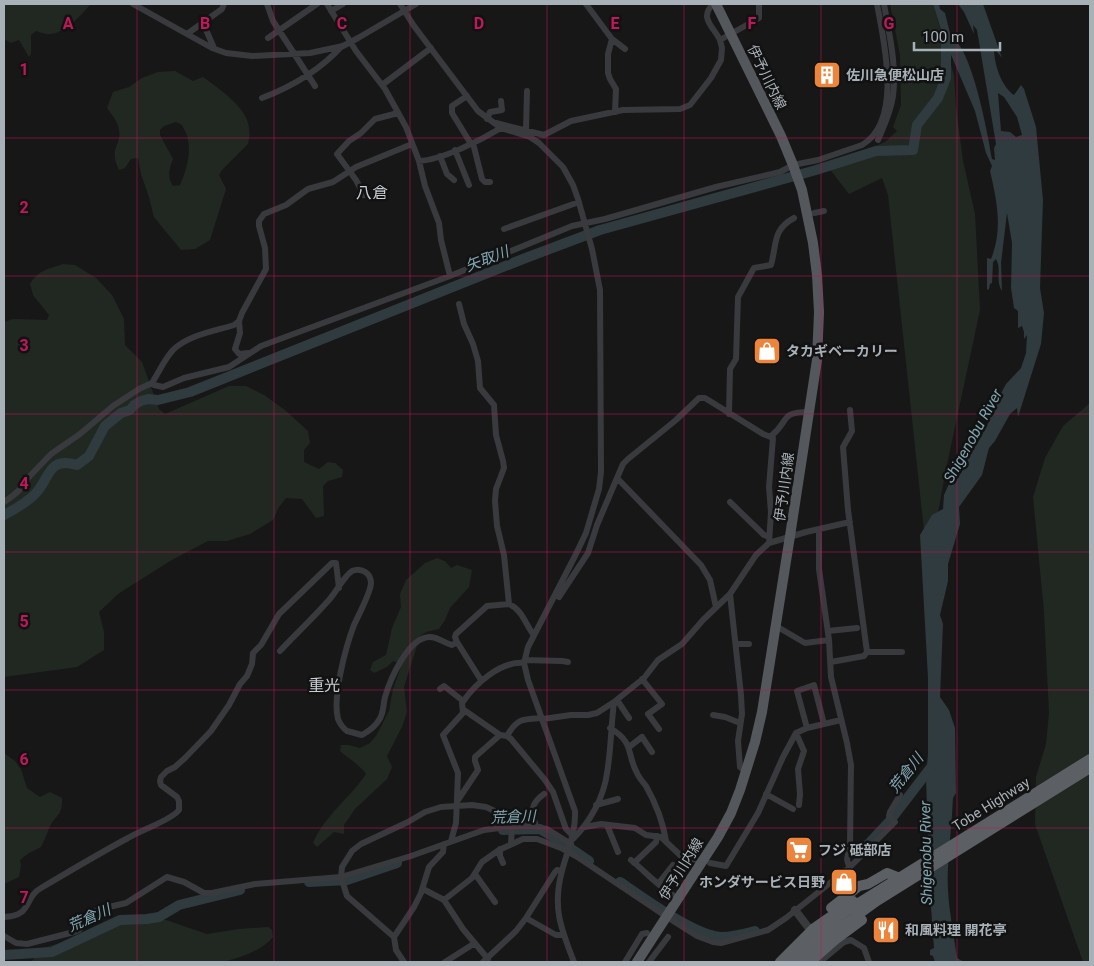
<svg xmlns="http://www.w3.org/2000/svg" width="1094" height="966" font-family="Roboto,'Noto Sans JP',sans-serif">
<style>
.green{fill:#212821;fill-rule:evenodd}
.water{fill:#2f3b3e;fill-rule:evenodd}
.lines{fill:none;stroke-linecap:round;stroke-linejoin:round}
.river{stroke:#2f3b3e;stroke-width:10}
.minor{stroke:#383a3d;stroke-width:6}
.tertiary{stroke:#383a3d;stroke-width:8}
.primary{stroke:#54585c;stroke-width:10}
.trunk{stroke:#5c6065;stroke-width:10}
.trunk-bridge{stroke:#5c6065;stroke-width:10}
.grid{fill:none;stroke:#c2185b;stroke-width:1;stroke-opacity:0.55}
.labels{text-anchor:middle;stroke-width:5;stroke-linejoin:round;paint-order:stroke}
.poi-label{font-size:14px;font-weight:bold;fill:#a9b1b8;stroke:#121213;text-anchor:start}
.street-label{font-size:14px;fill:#a9b1b8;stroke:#121213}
.water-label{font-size:15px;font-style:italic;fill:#81a7b2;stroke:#121213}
.quarter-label{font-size:16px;fill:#cacfd4;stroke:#121213}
.grid-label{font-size:16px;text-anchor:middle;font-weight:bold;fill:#c2185b;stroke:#121213;stroke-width:5;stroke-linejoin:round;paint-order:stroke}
</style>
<rect width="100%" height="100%" fill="#171718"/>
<path class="green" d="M4 4H91C81 15 64 35 48 34 45 34 40 32 36 31L31 35V54L29 57 19 40 11 43 4 39Z
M890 4H933L954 75 956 108 963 161 975 214 980 310 946 469 928 568 888 195 882 178 849 194 825 163 856 154 885 142 897 131 893 127 901 105 900 55Z
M175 71 193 81 203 77C218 88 248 108 249 128 250 133 249 139 248 144L222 170 219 175 226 189 210 240 195 249 181 250 154 217 149 197 141 174 138 158 131 159 125 168 119 170C108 148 122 145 119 130 118 121 112 115 107 108L113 92 129 87 142 78 158 72ZM176 122 182 125C184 130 188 135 188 140 191 154 186 172 180 185L173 186C167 177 169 169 173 159L160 135V130L164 126Z
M63 264 75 265 96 278 112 295 124 319 125 345 142 362 159 409 165 414 229 386H246L264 395 285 410 308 431 310 443 304 450V462L319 469 328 462 335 463 343 470 342 477 328 481 323 486 324 516 316 518 302 499 286 498 279 507 273 520 250 534 227 541H208L170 561 118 594 99 612 104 632V650L77 667 4 677V322L13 319 47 320 49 315 33 295 30 284C38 270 49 269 63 264Z
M1090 403V962H1083L1035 824 1036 777 1046 744 1049 713 1044 612 1033 497 1045 458 1063 426Z
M437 558 445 561 451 568 457 565 472 570 469 587 450 608 445 620 439 629 426 632 420 636 404 687 407 712 402 727 387 756 392 767 387 779 355 809 344 825V834L334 832 317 847 313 843C325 815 350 798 366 774 359 764 349 759 340 751L341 745H349L360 748 370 743 376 736 389 711 393 689 402 664 393 661 387 667 374 673 370 670 373 662 386 655 392 628 401 607 400 594 406 580 425 563Z
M4 749V753L15 761 21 769 27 788 40 797 50 792 62 798C63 816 55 815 49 828 47 834 44 841 41 847L29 853 20 860 21 865 19 877 4 884Z
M140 920H166L207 934 239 929 268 927 272 930 273 937C261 951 244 956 227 961L31 962 43 948 82 937 111 925Z"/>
<path class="water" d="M933 4H939L940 9 945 13 951 37C972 47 988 135 992 159L995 160 994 148 996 144 977 30 973 25 974 34 964 12 958 4H983L1002 58 994 48C994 64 1001 86 1014 95L1021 85 1024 89 1036 127 1043 200 1040 288 1044 313 1041 344 1018 417 1017 408 1010 414 995 441 989 448 982 475 959 507 960 524 948 564V581L940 615 943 624 940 697 949 710 955 728 956 793 953 798C952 821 949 845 948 868 946 898 953 928 957 958L964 962H935L933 956 930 955V950L934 948 930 894 932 891 928 837 926 777 928 754V678L920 535 932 515 943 509 944 495 957 466 969 457 987 426 993 408 1006 384 1021 368 1026 353 1027 335 1024 339V332L1022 326 1018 328V311L1014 308 1011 288 1012 243 1007 213 1001 263 1002 291C995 281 1002 269 996 259L993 262 992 283 990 284 989 289 987 290V258L991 259C1003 230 997 201 990 171L992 166 986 153 975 111 943 36ZM998 93 1004 97 1017 117 1022 135 1016 137 1010 132 1001 131Z"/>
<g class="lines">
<path class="river" d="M4 515C15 509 27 503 36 493 50 478 48 456 77 465L89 456 105 426 121 413 130 410 134 405 141 401 148 399 158 400 190 392 523 259 600 230 816 170 876 151 913 150 917 125 938 98 946 78V36
M503 830 540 829 555 838 589 861
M860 853 889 822 935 762
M309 882 347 880 397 863
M620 882C642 897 695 936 721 937 731 937 744 934 755 931
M4 955 52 952 120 920 147 919 159 917 179 905 240 890"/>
<path class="minor" d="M133 4 212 48 226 53 252 56 310 53 343 46 358 38 416 4
M267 4 273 21 315 86
M327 4 356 51 385 89 406 127 419 161 425 186 439 223 441 240 450 276
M400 4 414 26 478 111 501 128 530 137 539 143 563 167 573 185 578 199 592 249 600 290 601 472 599 489 586 533 575 556 528 647 524 663 528 680 575 811C576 833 567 851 562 871 552 907 561 929 574 962
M586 4 612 39 608 54V73L610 79 616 89 615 112
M713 4C699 18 713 26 720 40
M331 11 343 4
M203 23 214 48
M187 34 222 9 224 4
M268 38 317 4
M612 39 625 49
M382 85 431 48
M467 96 452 106V113L471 144
M262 98C291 87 321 69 342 46
M487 119 490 112 502 110 501 101
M496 123 544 135 571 121 623 110 680 109 690 105 711 78 721 60 722 48 720 40 759 18V4
M526 130 527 91
M878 140C884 126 891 112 893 96 897 66 889 33 884 4
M473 143 482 179 485 182H490
M412 144 356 167 333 182 308 189 286 205 264 214 259 221V226L265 248 266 269 242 313 239 321 234 325C215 331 188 335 173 350 164 360 159 372 152 383L154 385 163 387 184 378 229 367 261 346 450 276 572 226 605 219 716 187 780 172 793 165 818 160 862 145C903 121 884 42 877 4
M455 150 469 185
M440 156 447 174 454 180
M419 161C442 160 481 140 501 128
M364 195 356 180 337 154 349 141 361 133 375 119 398 113
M814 213 824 211
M504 229 579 202
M239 321 240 333 235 349 239 354 248 353
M850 410 852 431 843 447 848 510 867 652H902
M729 414 730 369 736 359 738 297 754 268 771 265C777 244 772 230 794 218
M771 436C790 421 779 412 809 412
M4 502C13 496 23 489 27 479L51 454 80 434 113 406 139 389 152 383
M730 502 764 535 769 537
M819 529V569L829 640 831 677 847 743 851 765 850 846C849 855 844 858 850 867
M730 594 741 695 742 714 738 741 740 767 746 772
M559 597 588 553 597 525 617 478
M509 604C522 610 525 623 533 634
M716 607 710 580 701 565 617 478 623 464 628 459 676 420 699 398H705L763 434 773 438 769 487 771 512 769 543
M776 626 805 643 829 640
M828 631 857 628
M457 642 455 637 456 634 487 606 509 604 504 555 497 526 495 501 496 489 504 468 503 461 496 435 494 405 480 388 478 361 473 344 464 324 459 304
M736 644H749
M280 651C296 634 313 618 328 601 335 594 344 576 352 571 361 567 371 573 371 583 371 592 358 616 354 625 346 646 332 697 338 719 340 724 343 728 347 731L362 735C369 731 375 727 379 720 384 713 383 705 385 697 390 680 408 637 430 637 438 637 444 643 452 645L457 642 481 680
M525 660 562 661 568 662
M831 662 864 656 867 652
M642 679 662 704 648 714 659 729
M440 689 444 686 463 701
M617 700 629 718
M464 710 500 735 507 736 511 739 545 780 553 792 566 829 573 836
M713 715 725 717 740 723
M543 719 571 715H588L597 713 614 702 644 678 658 660 682 644 703 620 730 594 756 555 769 543 806 532 850 522
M610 728C635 743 626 753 637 773 639 778 643 782 646 786 655 802 663 822 666 841
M807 728 797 691 814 685 824 724
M796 733 804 751 798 769 800 794 799 805
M507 736C517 718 523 719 542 718
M629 747 642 737 652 752
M766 794 793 809
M458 800 478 770 475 761V757L500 735
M596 805 618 799
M607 825 618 852
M536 826C531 811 530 804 544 794
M585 827 601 824 635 828 646 835 661 837 681 856 697 860
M573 839C590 822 604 797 607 773 611 750 611 726 614 702
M451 841 456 823 458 773 443 735 463 713 462 703C475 684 500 661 524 663
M511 844 512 826
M500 849V856L503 863
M631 860C647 873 661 889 679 899
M634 863 656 842 657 836
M710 863 726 866 758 813 783 757 796 733 807 728 841 720
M475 874 495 902
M658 884 673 865
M423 889 444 900 463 929 488 959
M444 900 472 878 482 862 499 850 523 839H537L561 848 579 858 667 917 697 936 713 942 721 943 768 930 786 918 850 867 895 822 889 816 890 812 900 795
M4 917C33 916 23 898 41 888 70 871 98 854 128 838 143 829 162 824 176 813L179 810V801L177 797 161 785 160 781 161 777 167 771 175 767 185 758 211 731 229 705 240 684 247 676 252 664 253 653 261 645 279 614 332 563H336L339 588
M526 918 556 935H563
M4 936 16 943 27 944 74 932 79 930 94 912 100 909 126 903 167 877 184 882 204 893H212L255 884 341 877 411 856 484 830 525 825
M394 937 414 907 421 893 429 867 443 852 444 844
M404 962 396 950 394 937 347 896 341 877 342 867 352 851 361 844 408 822 425 812 441 807 472 805 486 807 525 825 547 829 571 844
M445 962 475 943
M483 962 516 931 526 918 555 872 557 870 562 871
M625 962 642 934 647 933
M649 962 668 937
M820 962 844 942 851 940 864 948 869 962"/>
<path class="tertiary" d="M795 910 808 927"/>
<path class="primary" d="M637 962 718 837 731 813 740 790 755 742 762 712 790 536 817 360 819 312 817 275 813 243 802 190 793 165 781 136 716 4"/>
<path class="trunk" d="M831 908 859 886 868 884 887 873 897 877
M849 909 1090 759
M780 962 814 928 853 901
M798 962 827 937 877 901 1090 768
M810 962 835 940 862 920"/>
<path class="trunk-bridge" d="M787 962 815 936 849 909"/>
</g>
<path class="grid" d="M137 4V962M274 4V962M410 4V962M547 4V962M684 4V962M821 4V962M957 4V962M4 138H1090M4 276H1090M4 414H1090M4 552H1090M4 690H1090M4 828H1090"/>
<defs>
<g id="building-square" transform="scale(1.4375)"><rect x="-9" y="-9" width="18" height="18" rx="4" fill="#ec853b" stroke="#121213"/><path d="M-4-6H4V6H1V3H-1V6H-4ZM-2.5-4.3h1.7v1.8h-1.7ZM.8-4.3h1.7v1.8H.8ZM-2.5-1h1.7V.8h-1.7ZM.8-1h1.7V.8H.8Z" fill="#fff"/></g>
<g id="shop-square" transform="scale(1.4375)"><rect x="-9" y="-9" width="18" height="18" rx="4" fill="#ec853b" stroke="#121213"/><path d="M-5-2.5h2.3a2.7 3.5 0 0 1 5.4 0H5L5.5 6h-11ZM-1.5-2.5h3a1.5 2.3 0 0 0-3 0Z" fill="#fff"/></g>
<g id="supermarket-square" transform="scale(1.4375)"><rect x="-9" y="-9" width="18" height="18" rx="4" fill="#ec853b" stroke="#121213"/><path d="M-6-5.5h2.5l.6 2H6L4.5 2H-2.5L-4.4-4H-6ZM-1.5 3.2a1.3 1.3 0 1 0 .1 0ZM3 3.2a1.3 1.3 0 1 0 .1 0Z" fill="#fff"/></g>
<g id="restaurant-square" transform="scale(1.4375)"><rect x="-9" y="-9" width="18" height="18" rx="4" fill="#ec853b" stroke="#121213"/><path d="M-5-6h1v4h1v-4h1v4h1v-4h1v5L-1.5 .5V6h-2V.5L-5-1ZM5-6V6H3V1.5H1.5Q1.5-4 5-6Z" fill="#fff"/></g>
</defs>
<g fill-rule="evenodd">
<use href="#building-square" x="827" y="75"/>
<use href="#shop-square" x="767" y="351"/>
<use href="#supermarket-square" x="799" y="850"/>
<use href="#shop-square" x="844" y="882"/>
<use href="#restaurant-square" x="886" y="930"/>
</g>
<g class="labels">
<g class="poi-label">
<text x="846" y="80">佐川急便松山店</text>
<text x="786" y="356">タカギベーカリー</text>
<text x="818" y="855">フジ 砥部店</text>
<text x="825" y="887" text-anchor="end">ホンダサービス日野</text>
<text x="905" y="935">和風料理 開花亭</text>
</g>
<g class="street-label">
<text transform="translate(767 77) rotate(64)" y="5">伊予川内線</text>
<text transform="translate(784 487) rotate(-82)" y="5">伊予川内線</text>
<text transform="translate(991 804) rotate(-32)" y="5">Tobe Highway</text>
<text transform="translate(681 869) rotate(-58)" y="5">伊予川内線</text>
</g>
<g class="water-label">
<text transform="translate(487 259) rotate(-21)" y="5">矢取川</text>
<text transform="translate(973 436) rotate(-61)" y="5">Shigenobu River</text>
<text transform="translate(906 773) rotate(-51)" y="5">荒倉川</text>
<text transform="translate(513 817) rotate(-2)" y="5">荒倉川</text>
<text transform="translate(926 853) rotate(-91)" y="5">Shigenobu River</text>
<text transform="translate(89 918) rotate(-24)" y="5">荒倉川</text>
</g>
<g class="quarter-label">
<text x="372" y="198">八倉</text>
<text x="324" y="691">重光</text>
</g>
</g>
<g class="grid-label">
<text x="68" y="29">A</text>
<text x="205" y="29">B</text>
<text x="342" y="29">C</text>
<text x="479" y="29">D</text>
<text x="615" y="29">E</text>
<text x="752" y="29">F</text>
<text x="889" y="29">G</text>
<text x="24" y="75">1</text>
<text x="24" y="213">2</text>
<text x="24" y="351">3</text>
<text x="24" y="489">4</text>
<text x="24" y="627">5</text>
<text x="24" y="765">6</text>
<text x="24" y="903">7</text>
</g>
<rect width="1094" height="966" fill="none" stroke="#a9b1b8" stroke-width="10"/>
<path d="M914 42v8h86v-8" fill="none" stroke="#a9b1b8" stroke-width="2.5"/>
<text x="922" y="42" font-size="15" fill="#a9b1b8" stroke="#121213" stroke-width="4" paint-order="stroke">100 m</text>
</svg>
